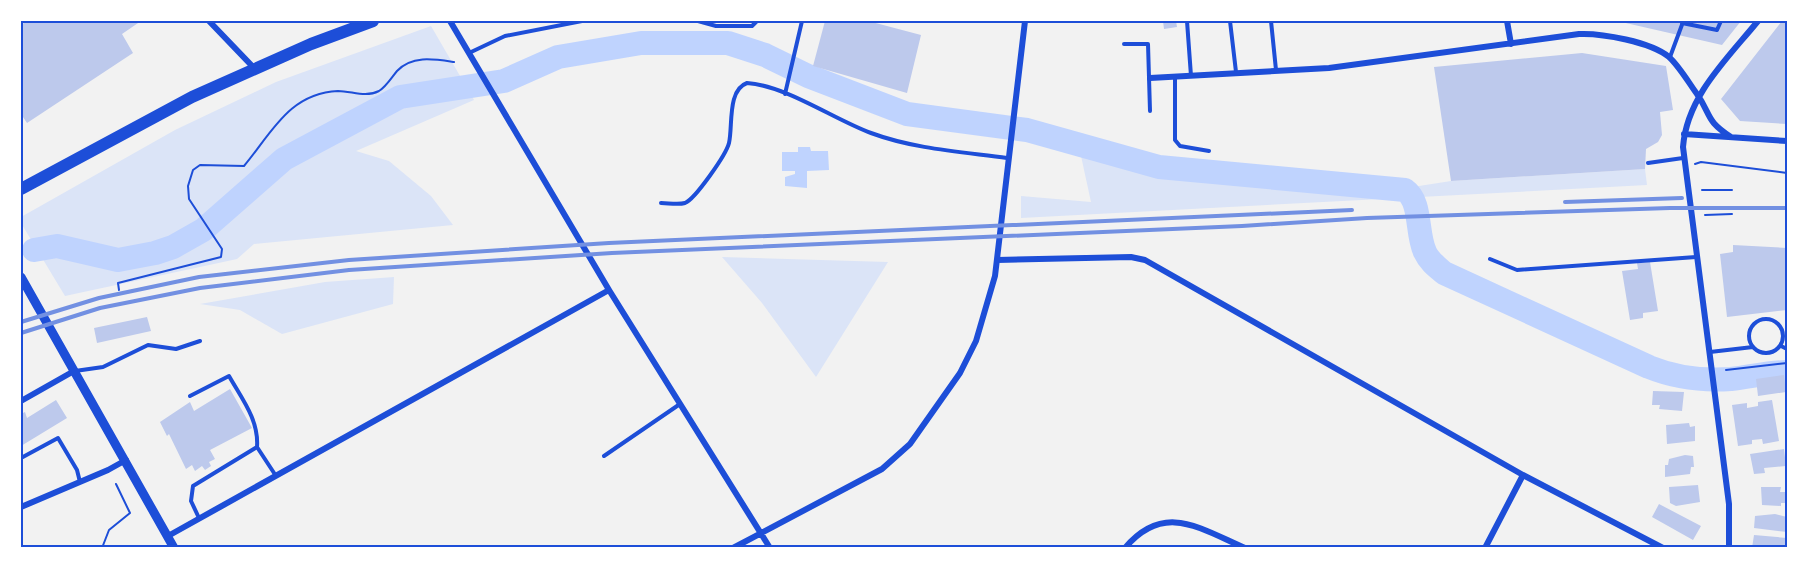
<svg xmlns="http://www.w3.org/2000/svg" width="1808" height="569" font-family="Lato,sans-serif">
<style>
.green{fill:#dbe4f7}
.water{fill:#bfd3fe}
.lines{fill:none;stroke-linecap:round;stroke-linejoin:round}
.river{stroke:#bfd3fe;stroke-width:24}
.building{fill:#bdc9ec}
.path{stroke:#1d4ed8;stroke-width:2}
.service{stroke:#1d4ed8;stroke-width:4}
.minor{stroke:#1d4ed8;stroke-width:6}
.tertiary{stroke:#1d4ed8;stroke-width:9}
.primary{stroke:#1d4ed8;stroke-width:12}
.rail{stroke:#7290e2;stroke-width:4}
.neatline{fill:none;stroke:#1d4ed8;stroke-width:2}
</style>
<rect width="100%" height="100%" fill="#f2f2f2"/>
<path class="green" d="M431 26 474 100 356 151 389 161 431 196 453 225 254 244 237 259 65 296 21 223V217L175 130 276 82Z
M1087 142 1165 165 1419 186 1451 181 1645 169 1647 185 1021 218V196L1091 202 1081 156Z
M722 257 888 262 816 377 762 303Z
M394 277 393 304 282 334 240 310 200 304 325 282Z"/>
<path class="water" d="M798 147H810L811 151H828L829 170 807 171V188L785 186V177L795 174V171H782V152H798Z"/>
<g class="lines">
<path class="river" d="M34 250 57 246 118 260 155 253 173 247 203 230 284 159 400 97 504 81 558 57 641 43H728L765 55 808 76 907 114 1027 130 1159 167 1405 190C1422 202 1416 233 1425 252 1429 261 1437 267 1444 273L1649 367C1676 378 1702 381 1731 379 1750 377 1768 372 1787 372"/>
</g>
<path class="building" d="M27 21H141L122 34 133 53 27 123 21 114V25Z
M825 21H868L921 35 907 93 813 66Z
M1163 21H1176L1177 27 1164 29Z
M1617 21H1741L1722 45Z
M1782 21H1787V124L1740 121 1721 99Z
M1582 53 1666 66 1673 110 1660 112 1662 135 1658 142 1646 149 1645 169 1451 181 1434 67Z
M1733 245 1787 248V310L1727 317 1720 254 1733 252Z
M1650 262 1658 311 1643 313V318L1630 320 1622 271 1638 269 1637 263Z
M147 317 151 331 97 343 94 328Z
M1784 375 1786 392 1758 396 1756 379Z
M230 389 252 428 210 450 215 459 209 462 211 466 205 470 202 466 195 471 192 465 186 469 169 434 167 436 160 422 190 402 194 411Z
M1653 391 1684 392 1682 411 1659 409 1660 405H1652Z
M56 400 67 418 21 446V414L25 412 27 418Z
M1772 400 1779 441 1763 444 1762 439 1752 440V444L1738 446 1732 405 1747 403V408L1758 406V402Z
M1689 423 1690 427 1695 426V441L1667 444 1666 425Z
M1784 449 1786 466 1764 468 1765 473 1754 474 1750 454Z
M1685 455 1693 456 1694 467H1691L1690 474 1665 477V465H1668L1669 459Z
M1698 485 1700 502 1676 506 1670 503 1669 487Z
M1761 487H1781L1780 492H1787V503H1781V506L1762 505Z
M1659 504 1701 526 1693 540 1652 517Z
M1775 514 1787 517V532L1754 528 1755 516Z
M1754 535 1787 538V548H1752Z"/>
<g class="lines">
<path class="path" d="M1695 164 1701 162 1787 173
M1702 190H1732
M1705 215 1732 214
M119 290 118 283 221 257 222 249 189 199 188 186 193 170 200 165 244 166C271 134 289 93 338 91 352 91 365 98 379 91 386 87 392 77 397 71 412 55 434 59 454 62
M1726 370 1787 363
M102 548 109 530 130 513 116 484"/>
<path class="service" d="M698 21 716 26H752L757 21
M1187 21 1191 76
M1230 21 1236 72
M1271 21 1276 70
M1682 23 1717 30 1721 21
M1124 44H1148L1150 111
M469 53 505 36 582 21
M1670 57 1683 22
M1175 77V140L1180 146 1209 151
M785 94 802 21
M1648 163 1683 158
M661 203C668 203 678 205 685 203 695 199 726 155 729 143 733 126 727 90 747 83 787 86 833 119 871 133 914 149 963 152 1007 158
M1490 259 1517 270 1696 257
M1749 336a17 17 0 1 1 34 0a17 17 0 1 1-34 0Z
M1781 346 1787 349
M1710 352 1753 347
M75 371 103 367 148 345 176 349 200 341
M190 396 229 376C242 399 259 420 257 447
M604 456 680 404
M21 458 58 438 77 470 80 482
M199 518 191 501 193 486 257 447 276 476"/>
<path class="minor" d="M209 21 254 68
M450 21 609 290 770 548
M1507 21 1511 44
M1150 78 1329 68 1579 34C1602 33 1651 42 1669 57 1679 66 1689 83 1697 94 1712 116 1705 120 1731 137
M1684 134 1787 141
M997 260 1131 257 1145 260 1523 475 1663 548
M21 401 74 371
M21 507 108 470 126 460
M168 536 609 290
M733 548 882 469 910 444 960 373 976 341 995 276 1025 21
M1125 548C1164 502 1199 528 1245 548
M1485 548 1523 475
M1729 548V504L1683 147C1687 96 1727 59 1758 21"/>
<path class="tertiary" d="M21 277 174 548"/>
<path class="primary" d="M21 189 192 97 311 44 373 21"/>
<path class="rail" d="M1565 202 1682 198
M21 322 99 298 199 277 349 260 609 243 1352 210
M21 333 100 308 200 288 349 270 612 253 1242 226 1367 218 1670 208H1787"/>
</g>
<rect width="1808" height="569" fill="none" stroke="#ffffff" stroke-width="45"/>
<rect x="22" y="22" width="1764" height="524" class="neatline"/>
</svg>
